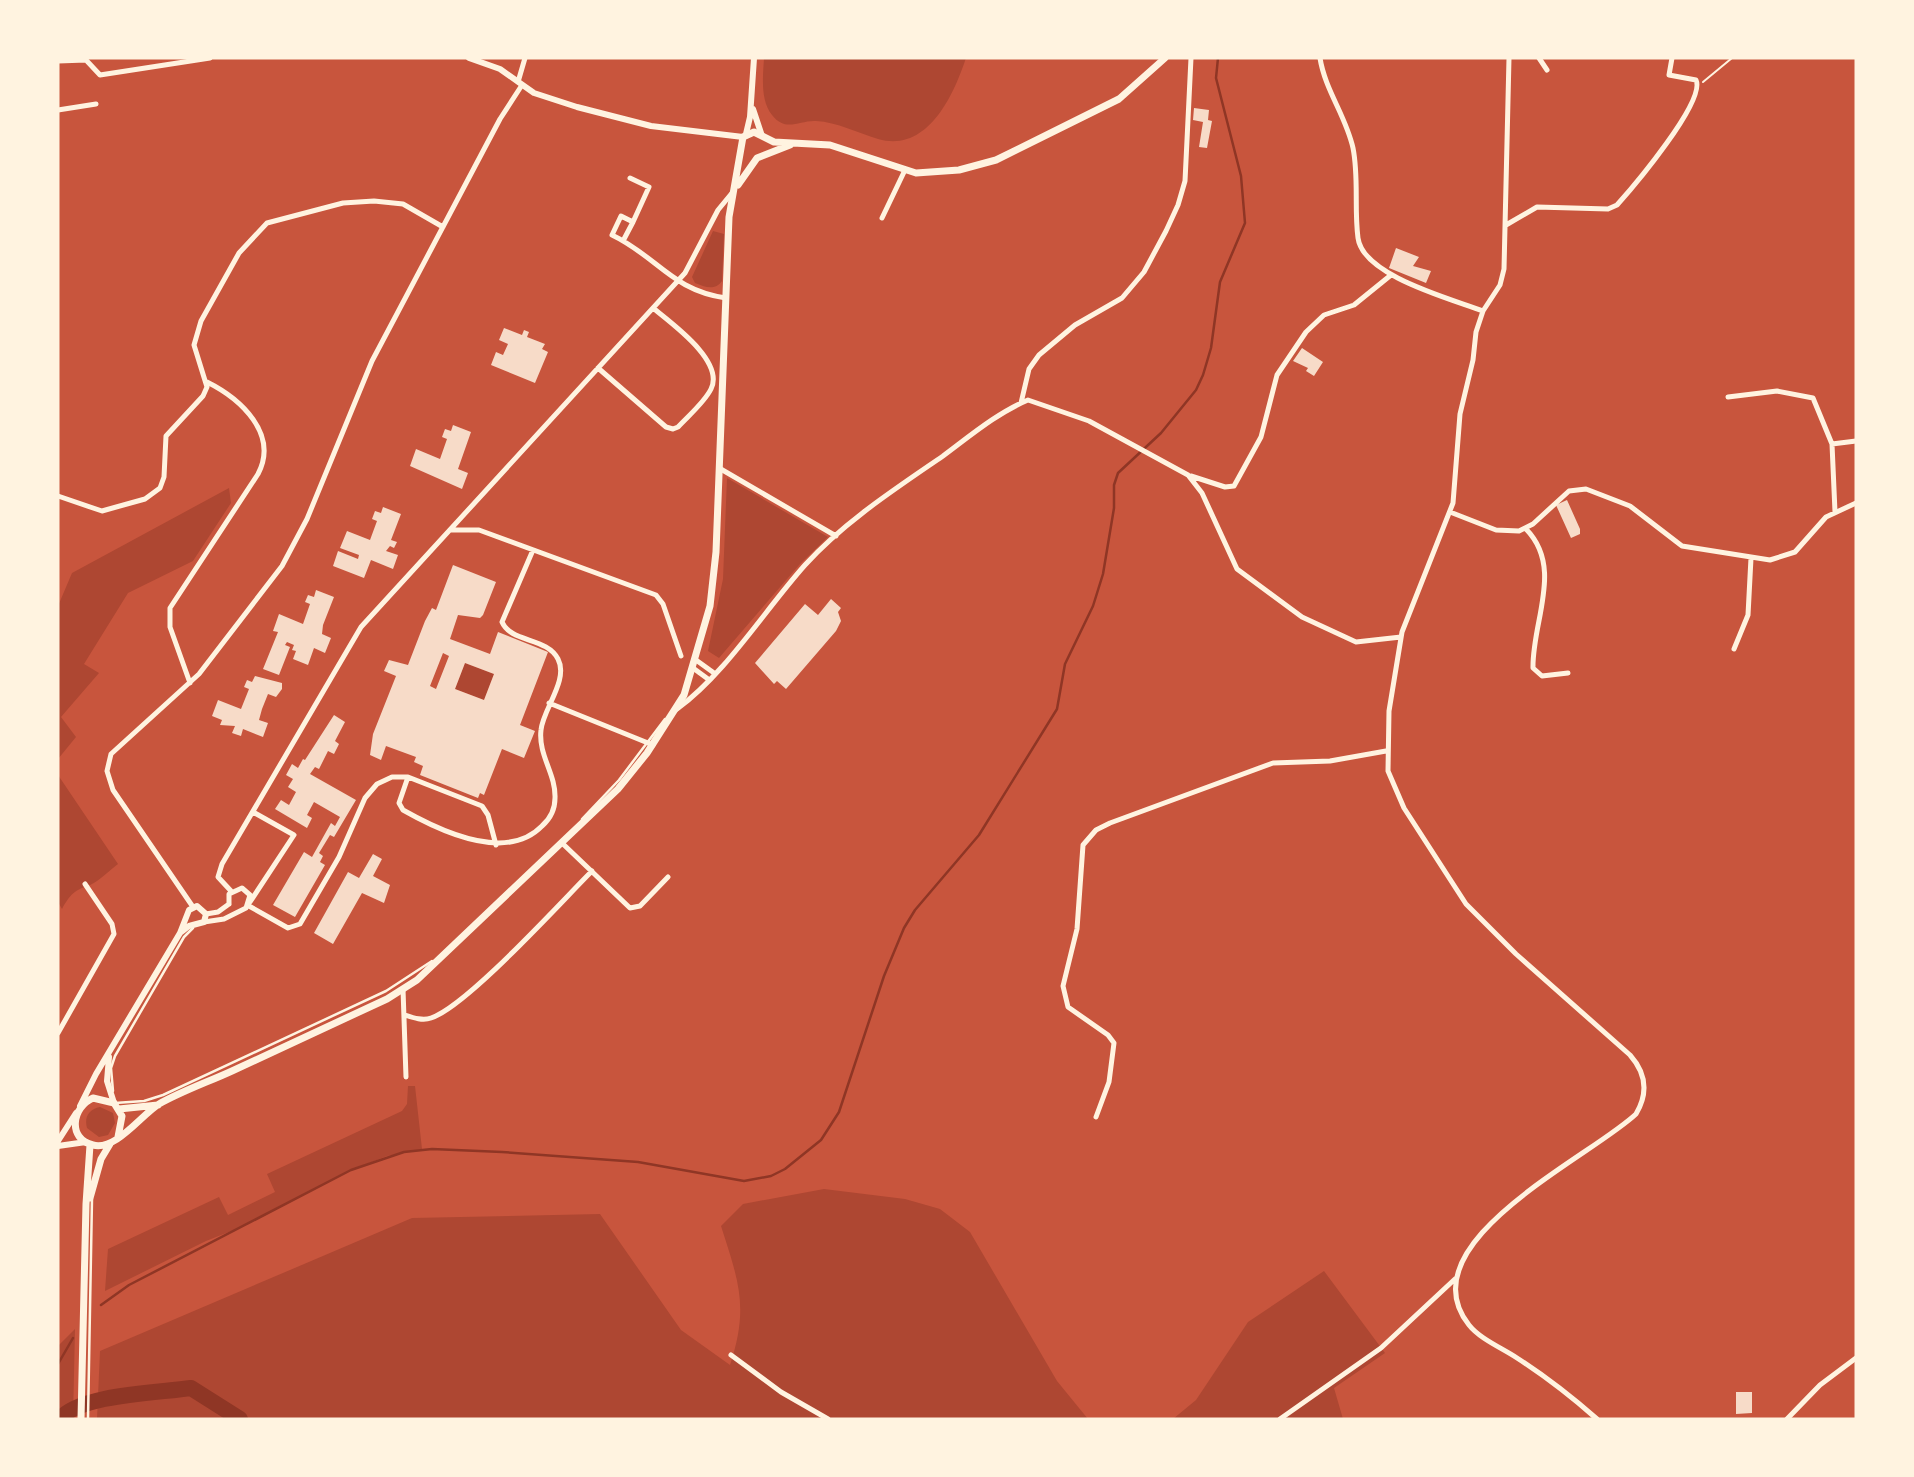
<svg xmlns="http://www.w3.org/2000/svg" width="1914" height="1477" font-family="Literata,serif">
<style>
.green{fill:#ae4732}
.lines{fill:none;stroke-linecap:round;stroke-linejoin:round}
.stream{stroke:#8f3625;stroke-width:2.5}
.river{stroke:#8f3625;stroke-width:16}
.building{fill:#f7dbc8;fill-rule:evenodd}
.path{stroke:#fff3e0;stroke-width:2}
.service{stroke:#fff3e0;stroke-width:2.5}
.minor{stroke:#fff3e0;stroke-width:5}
.tertiary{stroke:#fff3e0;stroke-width:6}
.secondary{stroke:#fff3e0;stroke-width:7}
</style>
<rect width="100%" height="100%" fill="#c8553d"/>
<path class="green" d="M764 58H966C953 97 927 153 878 139 858 133 837 122 816 121 799 120 786 133 772 115 760 100 763 76 764 58Z
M713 231 724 234 722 281C715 291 705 287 695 283L692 277Z
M727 478 828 537 800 564 719 658 708 651 723 579Z
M229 488 231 503 193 561 128 593 84 664 99 673 61 717 76 737 58 759V606L72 573Z
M465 663 494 674 484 700 455 689Z
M58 775 118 864C110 870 99 881 90 885 75 890 70 894 62 909L58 902Z
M408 1086H415L422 1149 387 1156 351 1170 249 1224 206 1241 105 1291 108 1249 219 1197 228 1215 275 1192 267 1174 402 1111 407 1104Z
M100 1107 113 1113 115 1123 108 1135 99 1137 87 1128C84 1117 89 1109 100 1107Z
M824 1189 905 1199 940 1209 970 1232 1057 1381 1088 1419H97L100 1351 412 1218 600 1214 681 1330 730 1365C749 1308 739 1282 721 1226L743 1204Z
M1324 1271 1385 1353 1334 1388 1343 1419H1173L1196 1400 1248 1322Z
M75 1329 73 1419H58V1346Z"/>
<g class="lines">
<path class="stream" d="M101 1305 129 1285 351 1170 404 1152 432 1149 502 1152 638 1162 744 1181 771 1176 785 1169 821 1140 839 1112 884 976 904 928 915 910 979 835 1057 709 1065 664 1093 606 1103 574 1114 508V485L1118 473 1161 433 1196 390 1203 375 1211 348 1220 282 1245 223 1241 176 1216 78 1218 58
M58 1364 73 1338"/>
<path class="river" d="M60 1419C81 1394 158 1393 191 1388L240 1419"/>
</g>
<path class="building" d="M1194 108 1209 110 1208 120 1212 121 1207 148 1199 147 1203 122 1193 120Z
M1396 248 1419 257 1413 266 1431 271 1426 283 1389 268Z
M504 328 522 335 524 330 529 332 527 337 545 344 542 349 548 352 535 383 491 365 496 352 503 355 508 344 499 340Z
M1302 348 1323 362 1314 376 1306 371 1308 368 1293 361Z
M453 425 471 432 458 469 468 473 462 489 410 466 416 449 440 459 447 439 442 437 445 429 451 431Z
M1567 500 1580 529V534L1571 538 1556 505Z
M383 507 401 514 391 540 397 542 394 548 390 546 386 551 398 555 393 569 371 560 364 578 333 566 338 551 358 559 359 555 340 548 347 531 370 540 377 521 372 519 375 511 381 513Z
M453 565 496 582 483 615 480 618 458 615 450 639 490 654 498 632 548 652 520 725 535 731 524 758 502 749 484 795 480 793 478 798 420 775 423 766 414 762 416 757 386 746 381 760 370 755 373 734 396 676 384 671 389 660 408 665 425 621 432 608 436 610ZM443 653 449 656 436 689 430 686ZM465 663 494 674 484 700 455 689Z
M316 590 334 597 323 625 322 634 331 638 325 653 314 648 308 665 293 659 296 651 292 650 294 645 287 642 285 645 290 647 279 675 263 669 278 632 273 631 279 614 303 624 310 604 305 602 308 595 314 597Z
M831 599 841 608 838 612 841 621 836 631 786 689 777 681 774 684 755 663 805 604 818 615Z
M255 676 282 683V689L276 697 268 694 262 709 259 720 268 723 263 737 243 729 241 736 232 733 235 726 220 725 222 720 212 716 218 700 241 709 249 689 244 687 247 680 252 682Z
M334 715 345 722 335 741 339 744 334 754 328 751 319 769 315 767 310 774 356 800 334 837 330 835 319 853 323 856 320 862 325 865 295 917 273 905 304 852 312 857 331 823 335 826 340 817 314 802 307 815 312 818 307 828 275 809 281 800 289 805 296 792 288 787 293 779 286 775 292 764 298 768 303 759 305 760Z
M373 854 382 859 373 876 390 885 384 903 362 893 333 944 314 933 348 872 359 878Z
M1736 1392H1752V1413L1736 1414Z"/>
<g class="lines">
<path class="path" d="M1703 82 1732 58"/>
<path class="service" d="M582 819 619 780 665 719
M113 1091 111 1068 115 1056 184 937 193 928
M115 1103 144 1101 163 1095 386 991 432 961
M88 1419 92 1199"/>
<path class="minor" d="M1320 58C1325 90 1346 116 1353 148 1359 178 1354 208 1358 238 1363 276 1452 299 1483 311
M1509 58 1504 269 1500 285 1483 311 1476 332 1473 360 1460 414 1453 503 1402 632 1389 711 1388 771 1404 808 1466 904 1516 954 1630 1055C1646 1073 1649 1092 1636 1114 1591 1157 1404 1243 1469 1325 1480 1339 1502 1348 1517 1358 1545 1376 1572 1397 1597 1419
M1539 58 1547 70
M58 61 86 60 100 75 210 58
M518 82 525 58
M58 110 96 104
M630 178 649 187 633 222
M882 218 905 170
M1506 225 1537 207 1608 209 1617 205C1634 186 1706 101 1696 80L1669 75 1672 58
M623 241 633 222 621 216 612 235C658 257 671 290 726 298
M598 368 666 427 673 429 678 427C688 416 704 403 711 389 725 361 671 323 653 308
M1728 397 1777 391 1813 398 1832 444 1835 512
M1021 403 1029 369 1039 355 1075 325 1122 298 1144 272 1166 231 1178 205 1185 181 1191 58
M1832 444 1856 441
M719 468 836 536
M1191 476 1225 487 1234 486 1261 437 1277 375 1306 332 1324 315 1354 305 1391 275
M58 496 102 511 145 499 160 488 164 477 166 436 203 396 207 387 194 345 201 321 239 253 267 223 343 203 374 201 403 204 443 227
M1450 512 1496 530 1519 531 1533 524 1569 491 1586 489 1630 506 1682 546 1770 560 1795 552 1826 517 1856 503
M1526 529C1564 568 1532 621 1533 668L1542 676 1568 673
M451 530H479L656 595 663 604 681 656
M1734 649 1748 615 1751 558
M696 660 714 673
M693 668 708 679
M190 683 170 627V608L258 474C279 434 241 399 207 382
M549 703 653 745
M677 709C726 673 764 611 805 565 844 522 895 489 943 456 970 436 997 413 1028 400L1089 421 1188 475 1202 493 1237 569 1302 617 1356 642 1401 637
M408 777 399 803 403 810C440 831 506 863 542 826 550 819 555 809 555 798 556 774 538 755 541 730 543 709 569 680 558 659 547 637 511 643 502 622L533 550
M562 843 630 908 640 906 668 877
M231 891 218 877 222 864 361 627 685 273 718 210 732 193
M250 902 294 835 253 812
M249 906 288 928 300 924 339 857 365 798 377 784 392 777H408L482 806 488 815 496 845
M193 907 113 790 107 771 111 754 199 674 282 566 307 519 372 361 500 119 522 85
M206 914 218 912 229 904
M204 922 224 919 246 908 250 895 242 888 229 894V904
M403 989 406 1077
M405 1015C414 1018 423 1021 431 1018 467 1006 560 903 592 871
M58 1033 114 934 112 924 85 884
M1096 1117 1109 1082 1114 1043 1108 1035 1068 1007 1063 986 1077 929 1083 845 1096 830 1110 823 1273 763 1330 761 1386 751
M731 1355 781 1392 828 1419
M1280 1419 1381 1348 1455 1279
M1787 1419 1820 1385 1856 1358"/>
<path class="tertiary" d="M469 58 500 69 534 93 577 107 651 126 743 137
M753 109 762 136
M746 134 750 117 754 58
M109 1057 107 1081 114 1103
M80 1106 96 1074 180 933 189 910 197 906 206 914 204 922 189 926 180 933
M58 1141 76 1113
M58 1146 86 1142"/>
<path class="secondary" d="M738 185 757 158 790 145
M119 1109 158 1105
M118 1137 122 1116 114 1103 93 1098C72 1107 67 1139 93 1145 116 1151 141 1115 159 1104 182 1091 208 1082 232 1071 284 1047 336 1023 387 999L417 980 618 789 647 753 684 695 710 606 716 552 729 217 743 137 754 132 774 142 830 145 916 173 959 170 996 160 1119 99 1165 58
M90 1198 101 1159 110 1144
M81 1419 86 1204 90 1145"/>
</g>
<rect width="1914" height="1477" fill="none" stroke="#fff3e0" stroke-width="119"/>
</svg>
